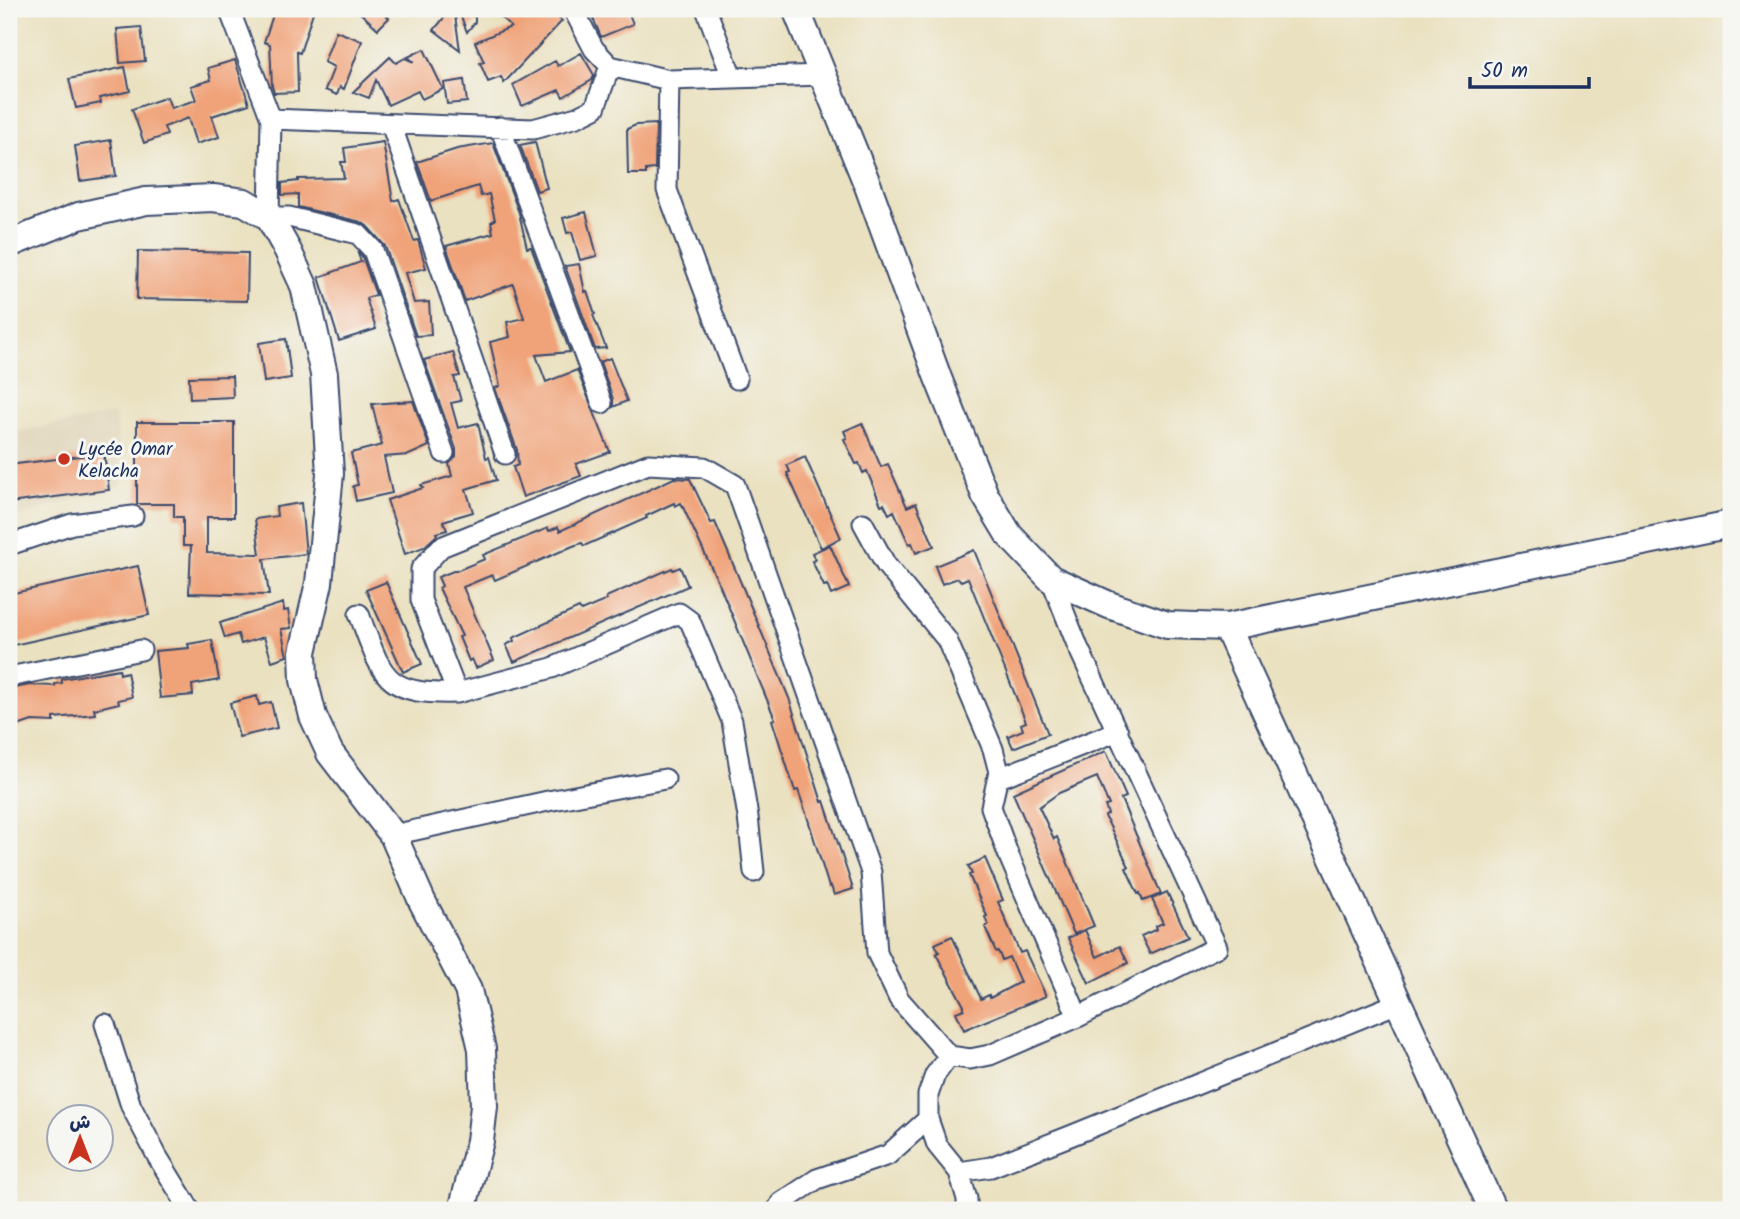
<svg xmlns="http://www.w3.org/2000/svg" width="1740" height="1219" font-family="Kalam,'Playpen Sans Arabic',sans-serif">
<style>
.built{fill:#dfd3b6}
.building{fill:#f0a278}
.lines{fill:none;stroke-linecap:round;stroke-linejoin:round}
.minor-casing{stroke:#3a4a6d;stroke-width:23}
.major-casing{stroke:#3a4a6d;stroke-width:30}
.minor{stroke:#fff;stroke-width:19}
.major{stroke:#fff;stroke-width:26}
.poi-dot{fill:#c8321e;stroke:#f6f6f2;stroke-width:2.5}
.labels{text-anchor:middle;stroke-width:6;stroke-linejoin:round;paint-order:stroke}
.poi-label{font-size:19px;fill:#1b2f5e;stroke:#f6f6f2;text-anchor:start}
</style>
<rect width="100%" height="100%" fill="#f6f6f2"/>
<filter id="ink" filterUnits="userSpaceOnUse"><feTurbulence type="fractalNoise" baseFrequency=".0143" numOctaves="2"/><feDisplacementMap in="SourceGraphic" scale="14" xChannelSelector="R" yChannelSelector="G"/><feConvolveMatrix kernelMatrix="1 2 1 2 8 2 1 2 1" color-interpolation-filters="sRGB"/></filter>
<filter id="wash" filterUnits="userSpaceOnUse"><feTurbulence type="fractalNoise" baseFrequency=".00686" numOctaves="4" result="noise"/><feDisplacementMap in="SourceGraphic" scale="28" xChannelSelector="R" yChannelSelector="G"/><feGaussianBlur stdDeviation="1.57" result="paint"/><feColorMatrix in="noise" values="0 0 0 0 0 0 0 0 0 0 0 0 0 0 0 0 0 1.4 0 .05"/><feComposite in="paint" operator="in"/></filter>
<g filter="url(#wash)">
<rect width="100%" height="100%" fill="#eae1c0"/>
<path class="built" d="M115 414 122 485 9 519V433Z"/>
<g id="blocks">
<path class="building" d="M275 9H314L300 53 297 52 298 92 274 93 272 86 270 44 264 42Z
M356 9H380L389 18 378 29Z
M451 9H454L460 50 434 30Z
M458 9H465L475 17V22L467 32Z
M493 9H549L562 21 504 83 501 77 488 82 480 63 484 62 475 42 511 27Z
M589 9H627L633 24 601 37Z
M141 27 145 61 120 63 117 29Z
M336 31 362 41 344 89 340 87 337 95 325 90 334 67 324 62Z
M424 49 443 89 422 99 418 91 388 105 376 80 369 98 353 92 390 57 396 63 405 58 414 62 408 57Z
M581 53 594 75 592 80 563 97 559 90 522 106 513 85 555 61 558 66Z
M235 60 249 104 212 116 219 137 196 144 188 118 164 127 167 135 144 143 132 109 167 97 171 108 196 100 191 86 211 80 208 68Z
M125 67 130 91 100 98 101 103 76 108 69 79Z
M464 80 467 102 447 104 444 83Z
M656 124 655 169 646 170V174H628L627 129 636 125Z
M111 140 116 176 80 181 75 146Z
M383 142 393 201 399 199 414 241 418 240 426 268 405 273 414 303 429 302 431 335 416 336 385 246 367 226 361 222 298 207V194L282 195V183L298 181V179L344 178 341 162H346L344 148Z
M535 142 547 188 537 191 520 145Z
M493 143 519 213 527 248 531 247 570 352 536 355 546 382 577 370 610 452 576 464 581 476 523 497 513 467 518 465 517 450 495 388 500 386 490 342 510 337 507 322 524 318 513 284 465 301 446 246 493 233 491 222 495 220 489 194 481 196 478 186 431 201 417 162 457 149Z
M586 212 597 256 580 260 572 232 567 233 563 218Z
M138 251 248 253 247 301 137 299Z
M357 251 362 256 376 295 366 298 376 329 339 341 319 277 361 262Z
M579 264 585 292 587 291 595 314 593 315 606 348 595 349 565 266Z
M286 339 291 378 264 382 259 343Z
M453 352 460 376 454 377 461 401 451 403 458 428 478 423 486 458 489 457 496 480 466 489 473 512 443 521 447 530 436 533 437 535 424 547 405 554 387 500 423 488 421 485 452 476 449 464 456 456V449L424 360Z
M610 358 627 401 613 407V399L600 362Z
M232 376 233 397 190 399 189 377Z
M413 401 429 446 409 455 384 457 392 493 356 501 353 486 358 485 351 453 382 445 372 404Z
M137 422H234V517H207V553L260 554 255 519 277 516 276 507 301 503 306 554 264 559 269 595 189 593 191 546H183V517H174V504H137Z
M862 423 881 467 888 464 907 507 916 503 934 546 916 553 912 543 909 544 894 511 889 514 884 504 881 505 867 471 863 473 859 463 856 464 844 439 847 438 844 431Z
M104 453 109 490 9 503V465Z
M805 457 841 538 821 548 787 473 790 472 787 465Z
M674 478 690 479 711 523 715 522 733 564 789 698 822 802 824 801 853 889 834 895 831 886 829 887 807 816 798 790 795 791 772 720 775 719 720 586 681 503 675 506 674 503 646 516 647 518 584 546 582 543 573 546 495 580 492 575 463 587 494 660 476 668 472 659 469 661 459 637 462 636 439 588 442 586 438 577 456 570V571L485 559 483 555 548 528 549 531 558 527 560 531Z
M830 545 849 587 831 595 827 585 824 586 812 561 815 560 812 553Z
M974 550 1048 734 1013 748 1008 736 1023 730 1021 724 1026 722 968 578 961 581 958 578 942 584 935 566Z
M138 566 149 615 9 646V594Z
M680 567 688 586 514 662 506 645 514 641 513 638 579 608 581 611 607 600 606 597 672 568 673 570Z
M386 582 422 664 403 672 366 590Z
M283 603 284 611 288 610 291 628 281 629 287 656 272 661 264 637 241 644 238 634 225 638 220 623Z
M212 640 219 680 192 685 193 695 160 698 155 651 189 648 188 644Z
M119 669 120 674 127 672 132 697 118 700 119 703 94 709 95 714 54 718V722L32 721 9 729V689L30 685 55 686V684L62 683V679Z
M257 696 259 705 271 702 277 728 239 737 230 703Z
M1106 751 1126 797 1121 799 1161 894 1143 901 1140 893 1138 894 1126 868 1129 867 1105 816 1108 814 1105 806 1109 805 1097 777 1059 793 1039 807 1054 839 1057 837 1094 926 1074 934 1013 793Z
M985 858 1003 900 998 902 1020 953 1025 951 1046 996 964 1030 956 1012 964 1009V1006L936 954 939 952 935 944 952 936 981 999 989 995 990 998 1020 982 1009 957 1002 960 998 951 996 952 985 927 988 925 985 917 987 916 969 875 972 874 968 866Z
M1167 892 1188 937 1150 954 1141 936 1157 929 1156 926 1163 923 1152 899Z
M1085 930 1097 957 1120 946 1128 963 1089 983 1068 938Z"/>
</g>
</g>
<g filter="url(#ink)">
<use href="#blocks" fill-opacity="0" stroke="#3a4a6d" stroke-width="2"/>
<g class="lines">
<g class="minor-casing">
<path id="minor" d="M229 9 271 119 269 217H289L358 234 373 250 444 453
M573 9 594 49 610 66 669 80 823 75
M706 9 732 77
M669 80 667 190 737 379
M271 119 533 129 577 117 595 108 610 66
M391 124 505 454
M500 127 602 403
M863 523 886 565 947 640 993 749 999 772 991 807 1008 854 1078 1017
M9 545 72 524 133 516
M359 614C383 677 383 695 457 693
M9 677 141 650
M999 778 1118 731
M393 835 548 801 665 779
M754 872 748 817 732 721 690 621 679 613 552 668 457 693 421 600V569L441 547 648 464 704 467 735 485 871 872 877 953 899 999 949 1056 970 1059 990 1055 1078 1017 1217 947 1078 647 1051 579
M105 1024 131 1106 157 1156 190 1210
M949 1056 935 1075 928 1095V1119L937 1145 959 1172 991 1167 1070 1136 1398 1003
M959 1172 967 1199V1210
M777 1210 781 1203 817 1179 888 1155 928 1119"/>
</g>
<g class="major-casing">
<path id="major" d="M796 9 868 186 938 378 985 495 1009 535 1051 579 1109 605 1167 625 1227 627 1731 524
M9 244 79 216 146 201 213 198 244 202 269 217 288 251 304 286 324 374 330 474 319 583 303 652 304 680 313 716 330 753 393 835 422 901 468 990 482 1049 484 1106 480 1141 462 1210
M1227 627 1493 1210"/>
</g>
<use href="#minor" class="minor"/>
<use href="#major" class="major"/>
</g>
</g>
<circle class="poi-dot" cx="64" cy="459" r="7"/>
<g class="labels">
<g class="poi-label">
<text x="78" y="455">Lycée Omar<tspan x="78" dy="22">Kelacha</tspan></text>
</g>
</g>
<rect width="1740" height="1219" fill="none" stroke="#f6f6f2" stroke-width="35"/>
<g transform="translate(80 1138)"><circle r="33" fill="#f6f6f2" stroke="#9ea6b7" stroke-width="2"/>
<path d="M0-5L12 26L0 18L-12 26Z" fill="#c8321e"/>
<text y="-10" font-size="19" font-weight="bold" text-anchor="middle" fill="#1b2f5e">ش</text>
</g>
<path d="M1470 77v10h119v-10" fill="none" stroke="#1b2f5e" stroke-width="3.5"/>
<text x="1481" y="77" font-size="21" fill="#1b2f5e" stroke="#f6f6f2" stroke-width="5" paint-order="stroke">50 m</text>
</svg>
